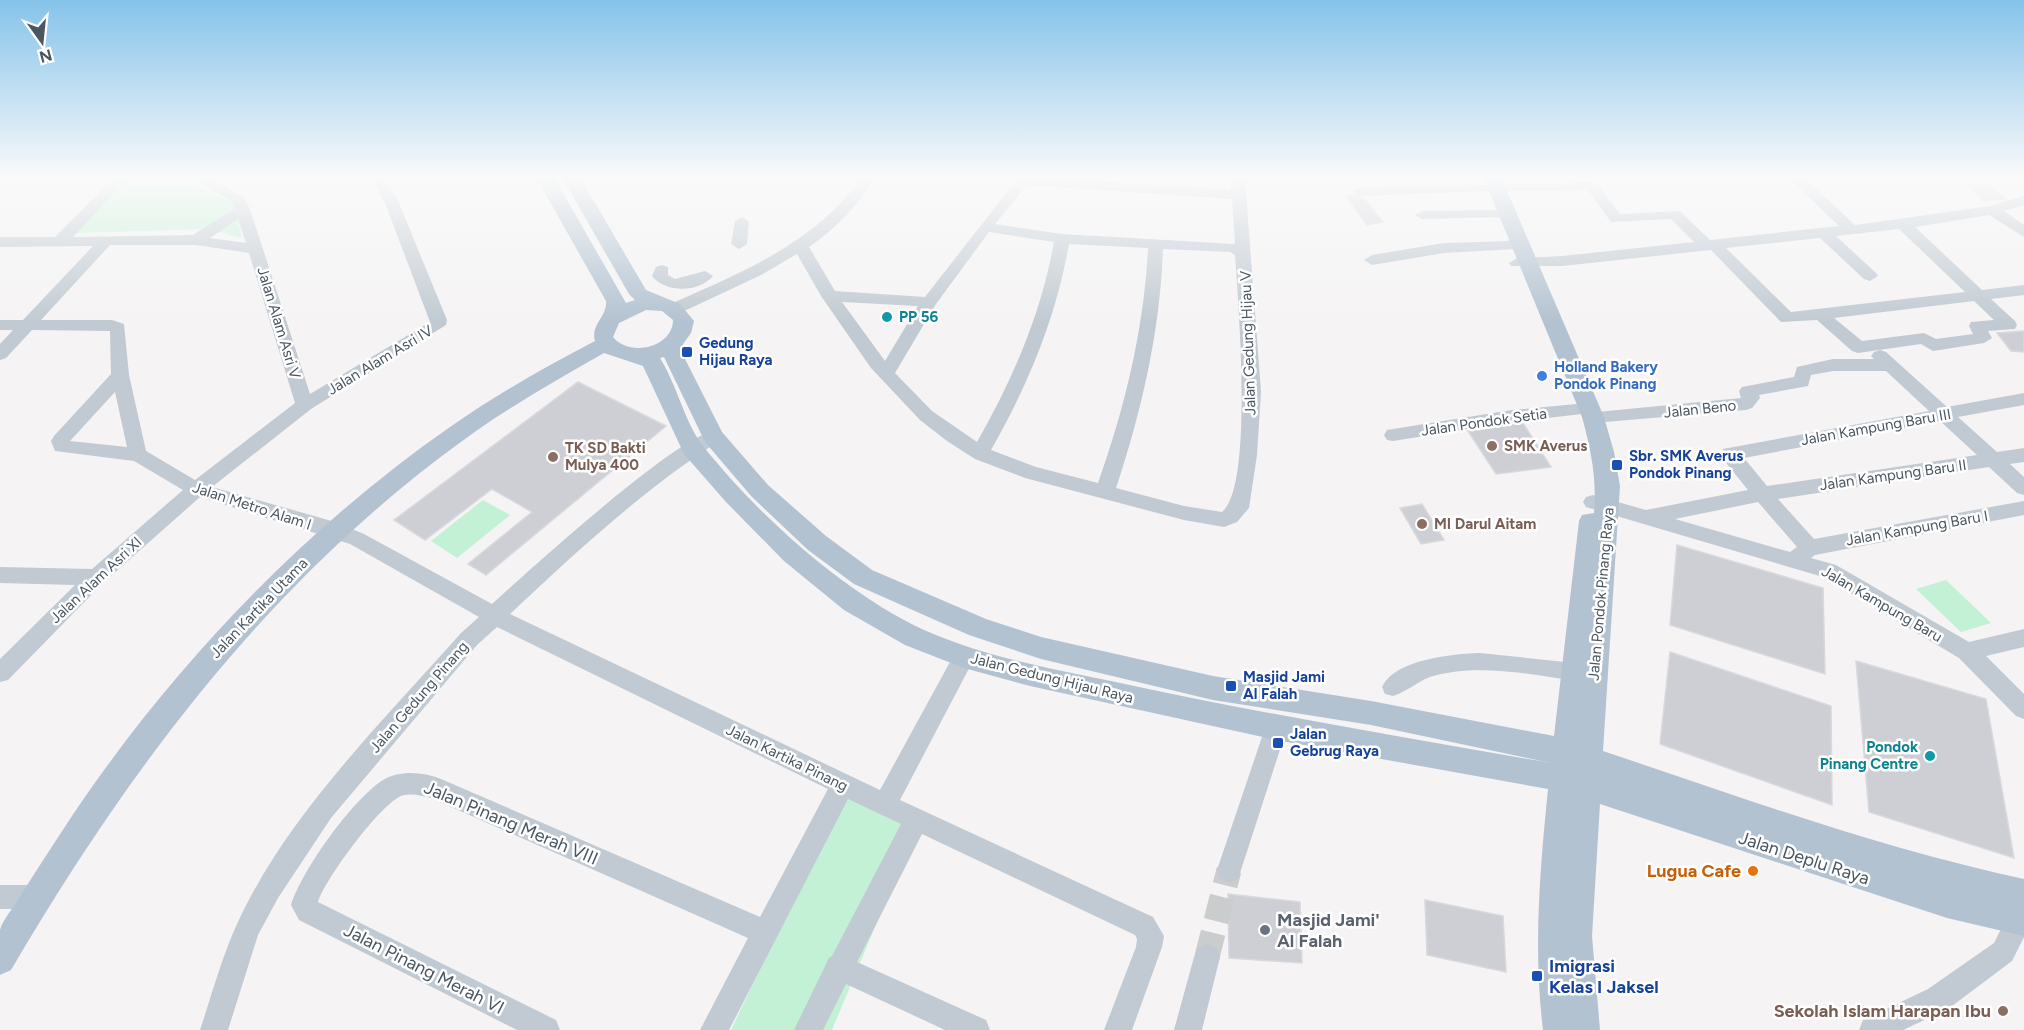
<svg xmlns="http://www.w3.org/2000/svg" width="2024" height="1030" font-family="Figtree,sans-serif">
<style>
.green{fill:#c3f1d5}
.building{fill:#cdcfd5;stroke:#d7d9de;stroke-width:1.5}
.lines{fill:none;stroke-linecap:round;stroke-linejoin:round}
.minor-tunnel{stroke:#caccce;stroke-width:25;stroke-dasharray:25 12;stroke-linecap:butt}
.minor{fill:#c1cad2;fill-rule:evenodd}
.major{fill:#b3c2d1;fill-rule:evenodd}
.culture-dot{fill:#0f9aa8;stroke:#fff;stroke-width:2}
.transit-dot{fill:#1a4fb4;stroke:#fff;stroke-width:2}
.shop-dot{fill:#3f7fe0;stroke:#fff;stroke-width:2}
.education-dot{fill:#8d6e63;stroke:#fff;stroke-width:2}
.food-dot{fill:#e8710a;stroke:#fff;stroke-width:2}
.worship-dot{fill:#6b7280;stroke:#fff;stroke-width:2}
.labels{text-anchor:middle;stroke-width:5;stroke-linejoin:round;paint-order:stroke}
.culture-label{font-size:15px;font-weight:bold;fill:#0d838f;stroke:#fff;text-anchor:start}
.street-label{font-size:15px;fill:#4a5661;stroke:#fff}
.transit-label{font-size:15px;font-weight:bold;fill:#164399;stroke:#fff;text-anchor:start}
.shop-label{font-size:15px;font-weight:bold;fill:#366cbe;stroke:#fff;text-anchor:start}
.education-label{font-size:15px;font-weight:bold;fill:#785e54;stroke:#fff;text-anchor:start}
.near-street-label{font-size:18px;fill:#4a5661;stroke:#fff}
.near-food-label{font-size:18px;font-weight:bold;fill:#c56008;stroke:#fff;text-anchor:end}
.near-worship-label{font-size:18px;font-weight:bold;fill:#5b616d;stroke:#fff;text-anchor:start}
.near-transit-label{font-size:18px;font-weight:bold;fill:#164399;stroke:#fff;text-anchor:start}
.near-education-label{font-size:18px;font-weight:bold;fill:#785e54;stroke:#fff;text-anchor:end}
</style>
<rect width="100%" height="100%" fill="#f5f3f3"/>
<path class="green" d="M128 179C178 179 190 178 234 204L242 238 208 229 76 233Z
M483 500 510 515 457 558 431 541Z
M1946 580 1991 623 1961 632 1916 589Z
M844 790 917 826 832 1030H731Z"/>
<path class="building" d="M1967 185H1990L2006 199 1984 201Z
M1353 195 1364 198 1383 222 1367 225 1346 196Z
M2024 331V352L2011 351 1997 333Z
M578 382 666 426 486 575 468 564 532 512 492 489 425 540 394 520Z
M1523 423 1551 467 1496 474 1468 431Z
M1422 504 1444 540 1421 544 1400 508Z
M1677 545 1823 588 1825 674 1670 625Z
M1670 652 1831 706 1832 805 1660 744Z
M1856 661 1986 699 2014 858 1869 812Z
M1228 894 1300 902 1302 963 1229 958Z
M1425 900 1503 916 1506 972 1427 955Z"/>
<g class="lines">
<path class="minor-tunnel" d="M1207 957 1229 870"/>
<path class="minor" d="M113 179H128L73 237 193 235 234 209 232 202 194 179H212L243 197 250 209 310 394 430 322 385 203 372 179H386L399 203 447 320 446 325 311 409 212 487 335 522 364 534 492 604C522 577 690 423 719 431L722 436 719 441C643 490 576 552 510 614L880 790 956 651 964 648 972 651 975 657 900 800 1153 917 1164 936 1162 947 1132 1030H1104L1136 947 1137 939 1135 935 922 834 857 962 986 1020 990 1030H945L846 984 823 1030H794L829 958 832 956 901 824 848 799 729 1030H700L748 938 431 798C422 796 408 792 399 797 378 808 325 879 318 902L556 1020 560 1030H517L299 920 291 905C302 870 352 800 383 780 401 770 423 772 441 779L760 917 828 789 497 627 477 645 331 818 278 898 258 935 228 1030H200C212 994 222 956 238 922 287 815 384 720 461 633L479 617 350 544 200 497 103 583 8 680 0 682V659L75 585 0 583V567L92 569 183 490 134 461 55 451 51 441 54 436 111 374 110 331 32 330 6 358 0 360V344L13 330H0V320H23L93 246 0 247V237H55ZM238 219 246 243 210 238ZM110 245H196L249 253 295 403 195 480 146 451 129 375 124 324 112 320H41ZM115 392 127 447 70 441Z
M861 179H875C856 206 836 229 809 247L835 291 925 297 1017 179H1064L1231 190V179H1245L1261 392 1257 455 1249 508 1237 522 1224 527 1184 520 1025 478 975 459 947 441 920 420 871 368 821 296 797 254 761 275 680 313H668L666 309 668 305C740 273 812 245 861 179ZM1027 185 1232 199 1235 244 1062 234 995 224ZM989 232 1054 242C1041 314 1013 379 977 442L932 411 895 373 936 304ZM1069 244 1148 248C1144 329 1125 407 1098 483L1036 467 991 450C1028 385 1056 318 1069 244ZM1163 249 1230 252 1235 255C1238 300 1254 486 1222 512L1184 506 1116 488C1142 410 1160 331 1163 249ZM842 302 918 306 885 361Z
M1790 179H1806L1855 225 1990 206 2024 196V205L2004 211 2024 225V237L1989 215 1915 227 1982 290 2024 285V295L1991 299 2015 321 2017 325 2015 329 1988 331 1992 338 1984 343 1933 351 1921 344 1858 353 1852 351 1817 320 1781 322 1711 250 1562 266H1511L1509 263 1517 258 1562 256 1694 242 1671 219 1611 222 1588 190 1492 191 1359 196 1352 192 1359 188 1592 182 1597 183 1620 214 1680 211 1710 240 1839 226ZM1899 229 1965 292 1791 312 1726 248 1820 238 1864 279 1870 281 1878 276 1876 273 1836 236ZM1974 301 1994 320 1971 322 1969 326 1973 334 1936 339 1924 333 1862 341 1834 318Z
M1497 210 1502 211 1504 214 1502 217 1422 219 1415 215 1422 211Z
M742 217 749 221 747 244 739 249 731 244 735 221Z
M1510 241 1518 246 1515 249 1444 253 1372 265 1364 260 1372 255 1444 243Z
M662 265 668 267V275L675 279 705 271 713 276C699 293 665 293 652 276L656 267Z
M1880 350 1886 352 1947 407 2024 393V405L1958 417 1997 452 2024 448V462L2010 464 2024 477V495L2017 493 1989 467 1778 499 1814 539 2024 501V515L1815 555 1811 558 1836 565 1969 642 2024 629V647L1986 656 2024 694V719L2016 716 1959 658 1823 577 1586 507 1583 502 1586 497 1593 495 1646 510 1748 490 1723 459 1721 454 1723 449 1929 411 1886 371H1833L1811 375 1808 386 1759 395 1760 398 1752 408 1746 410 1593 423 1587 421 1584 417 1587 413 1741 398 1739 391 1742 387 1794 377 1797 367 1833 359H1874L1871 356 1874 352ZM1940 421 1977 455 1767 486 1744 458ZM1758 502 1797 547 1790 552 1675 519Z
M1576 404 1582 406 1585 410 1582 414 1512 422 1393 441 1387 440 1384 435 1387 430 1393 429 1512 410Z
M1480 653 1575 663 1583 665 1586 672 1583 679 1575 681C1529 674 1476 663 1430 677 1417 682 1406 692 1393 696L1385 694 1382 687C1395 659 1453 654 1480 653Z
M1276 718 1284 721 1287 728 1241 870 1238 879 1229 882 1220 879 1217 870 1265 728 1268 721Z
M0 885H35L44 888 48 897 44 906 35 909H0Z
M2019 907 2024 909V937L2012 961 1948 1009 1903 1030H1859L1863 1020 1928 989 1994 943 2010 911Z
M1207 944 1216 948 1220 957 1202 1030H1174L1194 957 1198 948Z"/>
<path class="major" d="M537 179H555L626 303 635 300 629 294 563 179H581L646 290 680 304 694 321 691 333 683 344 684 357 722 432 768 485 826 536 872 570 986 619 1041 637 1213 676 1371 701 1554 736 1579 521 1582 515 1594 513C1597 479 1591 450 1582 417L1484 179H1502L1604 417 1614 452 1620 486 1603 751C1743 798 1880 848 2024 879V936L1947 918 1600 804 1592 936 1600 1030H1543C1533 949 1540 869 1548 789L1276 740 1030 686 964 668 905 645 844 610 784 561 726 502 684 454 643 366 604 353C557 380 509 407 465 439 272 578 130 767 11 970L0 975C0 961 0 944 0 930 2 922 9 913 14 906 32 877 51 848 70 819 171 668 302 530 450 427 496 395 545 367 595 341 590 325 608 316 606 301ZM646 310 662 311 673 320C673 347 630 358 613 337L619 323ZM664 357 705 442 752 497 808 550 854 584 969 635 1041 659 1213 700 1371 725 1551 763C1413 739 1276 716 1139 687 1067 671 991 660 924 630 844 593 758 515 703 446 684 421 677 385 660 358Z"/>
</g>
<linearGradient id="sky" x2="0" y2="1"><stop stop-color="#85c3ea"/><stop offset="0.55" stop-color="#fafafa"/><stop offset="1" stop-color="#fafafa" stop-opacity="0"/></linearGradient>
<rect width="2024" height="323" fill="url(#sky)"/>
<g class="culture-dot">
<circle cx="887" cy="317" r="6"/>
<circle cx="1930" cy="756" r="6"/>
</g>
<g class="transit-dot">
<rect x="681" y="346" width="12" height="12" rx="3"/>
<rect x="1611" y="459" width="12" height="12" rx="3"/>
<rect x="1225" y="680" width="12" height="12" rx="3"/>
<rect x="1272" y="737" width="12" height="12" rx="3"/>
<rect x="1531" y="970" width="12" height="12" rx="3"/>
</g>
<circle class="shop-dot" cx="1542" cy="376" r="6"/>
<g class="education-dot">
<circle cx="1492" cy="446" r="6"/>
<circle cx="553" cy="457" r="6"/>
<circle cx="1422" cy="524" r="6"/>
<circle cx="2003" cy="1011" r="6"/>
</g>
<circle class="food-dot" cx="1753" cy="871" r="6"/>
<circle class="worship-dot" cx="1265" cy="930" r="6"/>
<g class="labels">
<g class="culture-label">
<text x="899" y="322">PP 56</text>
<text x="1918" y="752" text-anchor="end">Pondok<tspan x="1918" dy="17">Pinang Centre</tspan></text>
</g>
<g class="street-label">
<text transform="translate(279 323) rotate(73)" y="5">Jalan Alam Asri V</text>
<text transform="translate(1248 343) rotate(-92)" y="5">Jalan Gedung Hijau V</text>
<text transform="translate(380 360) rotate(-31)" y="5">Jalan Alam Asri IV</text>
<text transform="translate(1700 409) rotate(-6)" y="5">Jalan Beno</text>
<text transform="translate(1484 422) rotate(-8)" y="5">Jalan Pondok Setia</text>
<text transform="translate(1876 427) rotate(-10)" y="5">Jalan Kampung Baru III</text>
<text transform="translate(1893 475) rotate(-8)" y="5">Jalan Kampung Baru II</text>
<text transform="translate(252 506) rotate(18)" y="5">Jalan Metro Alam I</text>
<text transform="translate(1917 528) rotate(-10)" y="5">Jalan Kampung Baru I</text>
<text transform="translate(96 580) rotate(-43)" y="5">Jalan Alam Asri XI</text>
<text transform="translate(1601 594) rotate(-85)" y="5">Jalan Pondok Pinang Raya</text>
<text transform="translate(1882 604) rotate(30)" y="5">Jalan Kampung Baru</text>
<text transform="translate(259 608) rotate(-46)" y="5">Jalan Kartika Utama</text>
<text transform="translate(1052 678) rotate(14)" y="5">Jalan Gedung Hijau Raya</text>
<text transform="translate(419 697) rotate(-49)" y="5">Jalan Gedung Pinang</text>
<text transform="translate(787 758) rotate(26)" y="5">Jalan Kartika Pinang</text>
</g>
<g class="transit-label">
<text x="699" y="348">Gedung<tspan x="699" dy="17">Hijau Raya</tspan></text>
<text x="1629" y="461">Sbr. SMK Averus<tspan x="1629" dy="17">Pondok Pinang</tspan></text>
<text x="1243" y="682">Masjid Jami<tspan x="1243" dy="17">Al Falah</tspan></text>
<text x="1290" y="739">Jalan<tspan x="1290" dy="17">Gebrug Raya</tspan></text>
</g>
<g class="shop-label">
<text x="1554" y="372">Holland Bakery<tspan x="1554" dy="17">Pondok Pinang</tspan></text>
</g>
<g class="education-label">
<text x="1504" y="451">SMK Averus</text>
<text x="565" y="453">TK SD Bakti<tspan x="565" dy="17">Mulya 400</tspan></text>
<text x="1434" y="529">MI Darul Aitam</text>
</g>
<g class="near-street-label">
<text transform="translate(511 823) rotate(23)" y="6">Jalan Pinang Merah VIII</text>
<text transform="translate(1804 858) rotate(18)" y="6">Jalan Deplu Raya</text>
<text transform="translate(424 969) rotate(27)" y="6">Jalan Pinang Merah VI</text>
</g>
<g class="near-food-label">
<text x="1741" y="877">Lugua Cafe</text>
</g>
<g class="near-worship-label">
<text x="1277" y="926">Masjid Jami'<tspan x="1277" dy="21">Al Falah</tspan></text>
</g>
<g class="near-transit-label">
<text x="1549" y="972">Imigrasi<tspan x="1549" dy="21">Kelas I Jaksel</tspan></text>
</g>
<g class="near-education-label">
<text x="1991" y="1017">Sekolah Islam Harapan Ibu</text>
</g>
</g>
<g transform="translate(42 42) rotate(165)" stroke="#ffffff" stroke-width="4.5" paint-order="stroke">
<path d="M0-4.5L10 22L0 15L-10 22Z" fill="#4a5661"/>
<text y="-9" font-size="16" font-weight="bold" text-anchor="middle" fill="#4a5661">N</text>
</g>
</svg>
